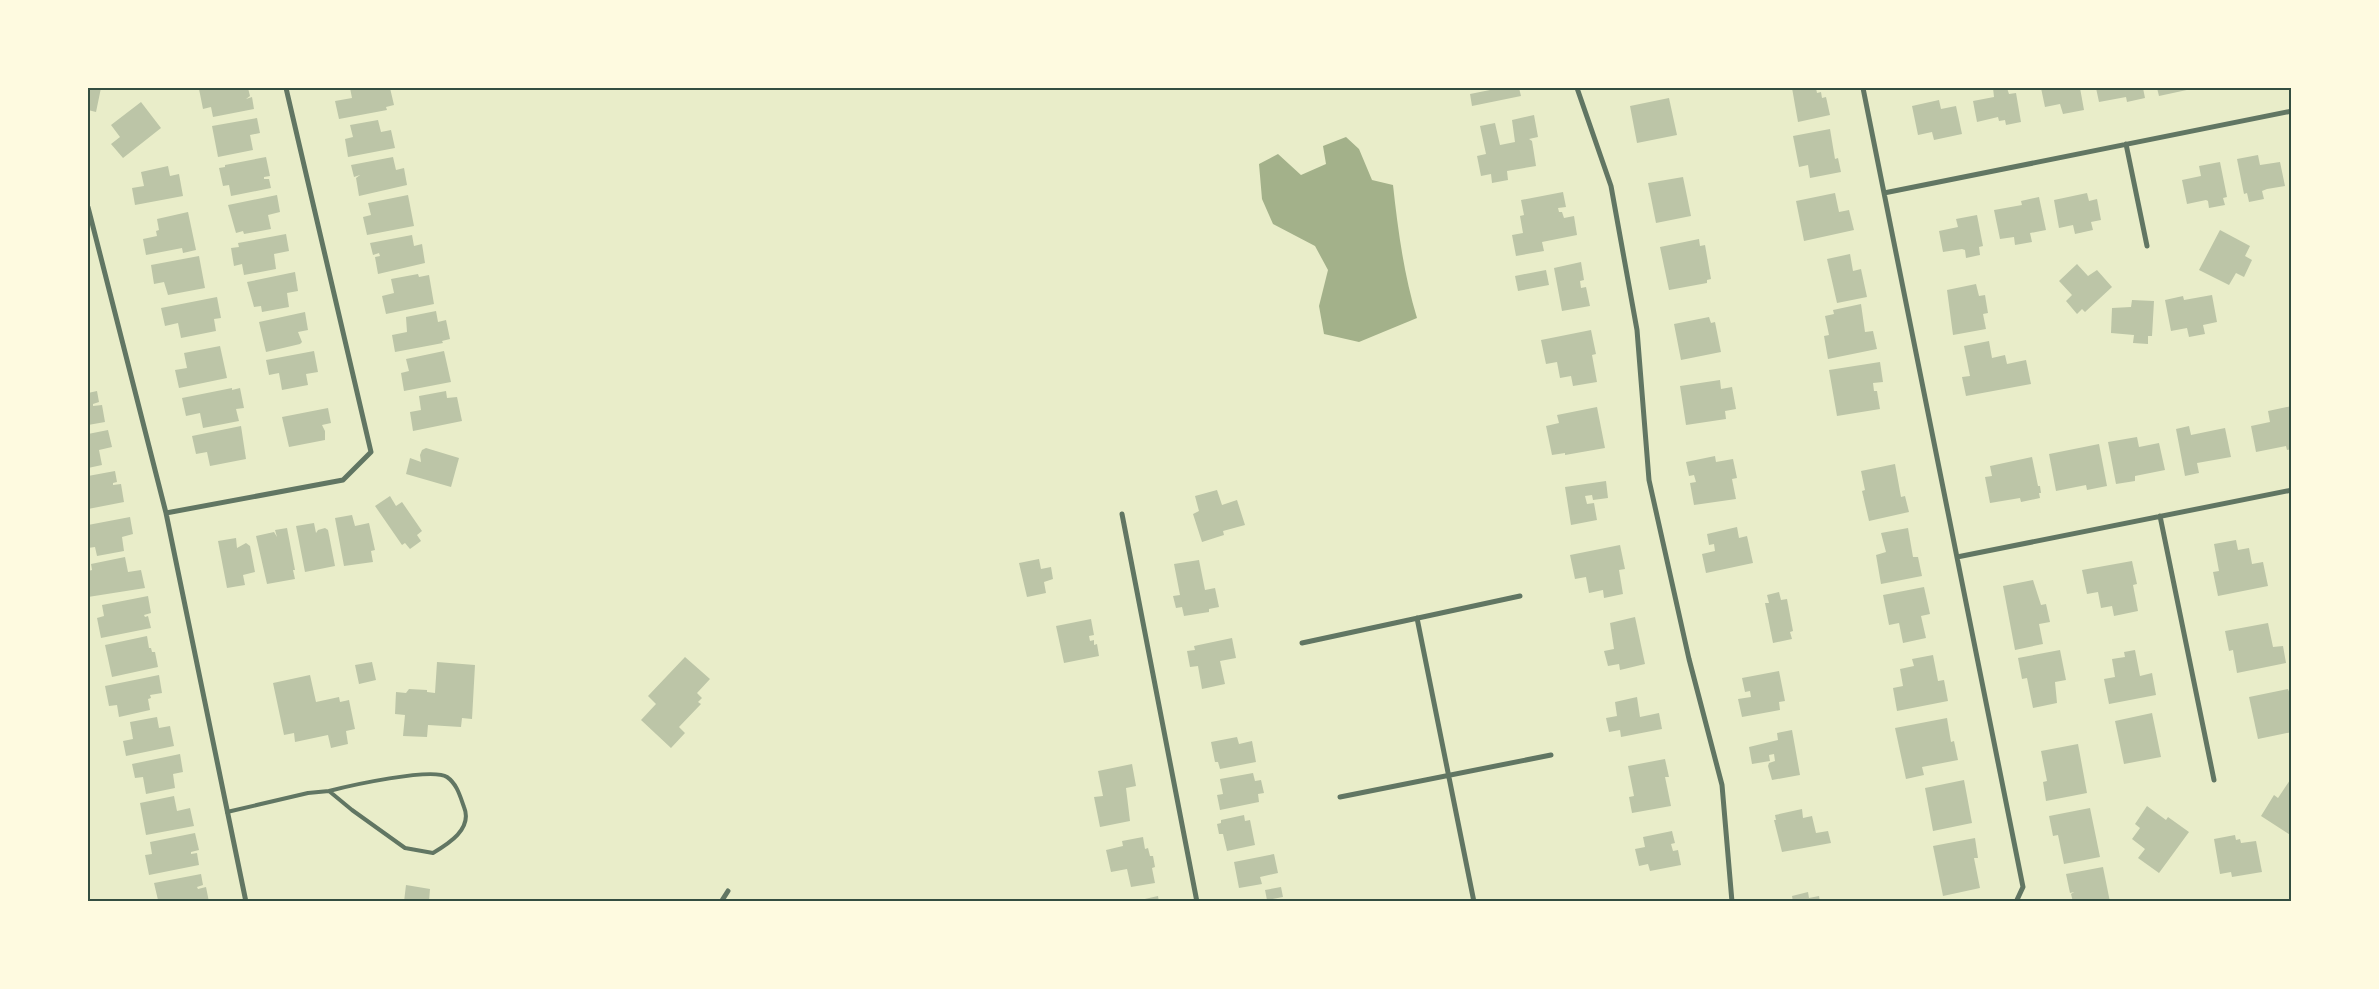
<svg xmlns="http://www.w3.org/2000/svg" width="2379" height="989" font-family="Commissioner,sans-serif">
<style>
.water{fill:#a3b18a}
.building{fill:#bcc5a7}
.lines{fill:none;stroke-linecap:round;stroke-linejoin:round}
.service{stroke:#617663;stroke-width:4}
.minor{stroke:#617663;stroke-width:5}
.neatline{fill:none;stroke:#344e41;stroke-width:2}
</style>
<rect width="100%" height="100%" fill="#e9edc9"/>
<path class="water" d="M1346 137 1359 149 1372 180 1393 185C1398 231 1404 275 1417 318L1359 342 1324 334 1319 306 1328 270 1315 246 1273 224 1262 199 1259 164 1278 154 1301 175 1326 164 1323 146Z"/>
<path class="building" d="M88 88H101L96 112 88 110Z
M207 88H248L250 96 246 99 252 97 254 109 213 117 211 107 203 109 199 89Z
M350 88H390L394 105 386 107 387 110 339 119 335 101 352 98Z
M1489 88H1519L1521 96 1472 106 1470 94 1490 90Z
M1792 88H1816L1817 93 1821 92 1822 98 1826 97 1830 115 1798 122Z
M1993 88H2007L2009 94 2016 93 2021 122 2006 125 2005 120 1999 121 1998 117 1977 122 1973 101 1994 97Z
M2041 88H2080L2084 110 2063 114 2060 104 2045 107Z
M2096 88H2143L2145 98 2127 102 2126 97 2099 102Z
M2157 88H2196L2159 96Z
M1669 98 1677 135 1637 143 1630 106Z
M1939 100 1941 109 1956 106 1962 134 1934 140 1932 132 1918 135 1912 106Z
M141 102 161 128 123 158 111 144 120 137 111 125Z
M1534 115 1538 137 1529 139 1532 141 1536 166 1507 171 1508 180 1492 183 1491 174 1481 176 1477 156 1486 154 1480 126 1495 123 1500 145 1515 142 1512 120Z
M257 118 260 133 250 135 253 150 218 157 212 126Z
M378 120 381 132 391 130 395 148 348 157 345 139 353 137 350 125Z
M1830 129 1835 159 1838 158 1841 172 1810 178 1808 165 1799 167 1793 136Z
M2258 155 2260 165 2280 162 2285 186 2267 189 2262 191 2264 199 2249 202 2247 193 2244 194 2237 159Z
M266 157 270 176 264 177V179H269L271 188 231 196 229 185 223 186 219 168 225 167V165Z
M393 157 396 170 404 168 407 185 359 196 356 178 360 175 354 177 351 165Z
M2220 162 2227 197 2223 198 2225 205 2209 208 2208 201 2206 200 2187 204 2182 180 2201 176 2199 166Z
M168 166 170 176 179 174 183 196 135 205 132 188 144 186 141 172Z
M1683 177 1691 216 1656 223 1648 183Z
M1563 192 1566 207 1558 208 1559 212H1562L1564 218 1574 216 1577 235 1542 242 1544 251 1516 256 1512 235 1523 233 1520 216 1524 215 1521 200Z
M1835 193 1839 212 1849 210 1854 230 1804 241 1796 201Z
M2087 193 2089 201 2097 199 2101 220 2091 222 2093 230 2075 234 2073 225 2059 228 2054 200Z
M277 195 280 212 268 215 271 229 244 234 243 231 236 233 228 205Z
M408 195 414 226 367 235 363 217 371 215 368 203Z
M2039 197 2046 230 2030 233 2032 242 2015 245 2014 237 2000 239 1994 210 2022 205 2021 201Z
M188 212 196 250 183 253 182 248 146 255 143 239 157 236 156 231 159 230 157 219Z
M1977 215 1983 246 1979 247 1980 255 1966 258 1965 250 1962 249 1943 252 1939 231 1958 227 1956 219Z
M2220 230 2250 246 2245 256 2252 260 2244 277 2236 273 2229 285 2199 270Z
M286 234 289 251 274 254 276 269 244 275 242 264 234 266 231 248 239 247 238 243Z
M412 235 414 246 422 244 425 263 378 274 375 257 380 256 379 253 373 255 370 243Z
M1699 239 1700 246 1705 245 1711 279 1707 280V283L1669 290 1660 247Z
M1850 254 1853 271 1861 269 1867 297 1837 303 1827 259Z
M199 256 205 288 168 295 164 282 154 284 151 265Z
M1581 262 1584 280 1580 281 1581 288 1586 287 1590 306 1562 311 1554 268Z
M2077 264 2088 276 2097 270 2112 287 2085 312 2082 309 2077 314 2066 301 2072 295 2059 281Z
M1546 270 1549 285 1518 291 1515 276Z
M295 272 298 291 287 293 289 307 262 312 261 306 254 307 247 282Z
M418 274 419 277 429 275 434 304 386 314 382 296 394 293 391 279Z
M1976 284 1979 296 1985 295 1988 313 1983 314 1986 329 1953 335 1947 290Z
M2212 295 2217 322 2203 325 2205 334 2189 337 2187 328 2171 331 2165 300 2183 296 2184 300Z
M217 297 221 318 214 319 216 331 181 338 178 323 165 326 161 308Z
M2132 300 2154 301 2152 336H2148V344L2133 343 2134 335 2111 333 2112 308 2131 307Z
M1861 304 1865 332 1873 331 1877 349 1828 359 1824 336 1829 335 1825 316 1834 314 1833 310Z
M436 311 438 322 446 320 450 339 442 341 443 343 395 352 392 335 407 332 406 317Z
M305 312 308 330 298 332 302 342 300 344 266 352 259 322Z
M1709 317 1711 323 1715 322 1721 352 1681 360 1674 324Z
M1591 330 1596 354 1592 355 1597 382 1573 386 1571 376 1560 378 1557 362 1546 364 1541 340Z
M1989 341 1992 358 2005 355 2007 364 2026 360 2031 384 1966 396 1962 377 1970 376 1964 346Z
M220 346 227 378 179 388 175 370 187 368 184 353Z
M314 351 318 372 306 374 308 385 282 390 279 373 269 375 266 360Z
M444 351 451 382 404 391 401 373 409 371 406 359Z
M1880 362 1883 382 1873 383 1874 391H1877L1880 409 1837 416 1829 370Z
M1720 380 1721 389 1732 387 1736 409 1725 411 1726 419 1686 425 1680 386Z
M232 388V390L240 388 244 408 236 409 239 421 203 428 200 413 186 416 182 398Z
M97 391 99 402 93 404V406L102 405 105 422 88 425V393Z
M446 391 447 398 457 397 462 421 413 431 410 412 421 410 419 396Z
M2292 406V449L2287 450 2286 446 2256 452 2251 426 2270 422 2268 411Z
M1597 407 1605 448 1565 455V453L1552 455 1546 426 1559 423 1557 415Z
M328 408 331 423 322 425 325 431V440L289 447 282 417Z
M241 426 246 459 210 466 207 452 196 454 192 436Z
M2189 426 2191 435 2225 428 2231 457 2197 463 2199 473 2185 476 2176 429Z
M108 430 112 447 99 450 102 465 88 468V434Z
M2137 437 2139 447 2159 443 2165 470 2135 476V481L2116 484 2108 442Z
M2099 444 2107 486 2087 490 2086 485 2056 491 2049 454Z
M426 448 459 458 451 487 406 474 410 458 421 462 420 455 422 450Z
M1715 456 1716 462 1733 459 1737 478 1732 479 1736 499 1694 505 1690 483 1696 482 1694 475 1689 476 1686 462Z
M2032 457 2038 486H2040L2041 493H2039L2040 498 2021 502 2020 498 1990 503 1985 477 1992 476 1990 466Z
M1895 464 1901 497 1905 496 1909 512 1869 521 1862 491 1865 490 1861 471Z
M115 471 117 482 113 483V485L121 484 124 502 88 509V476Z
M1606 481 1608 498 1593 500 1592 495 1585 496 1587 504 1594 503 1597 520 1571 525 1565 487Z
M1217 490 1222 505 1237 500 1245 525 1223 531 1224 535 1202 542 1193 514 1199 511 1195 496Z
M390 496 396 506 402 502 422 531 417 535 421 541 410 549 405 543 402 545 375 506Z
M352 515 355 526 369 523 375 550 371 551 373 562 344 566 335 518Z
M130 517 133 534 122 537 124 551 97 556 95 547 88 548V525Z
M314 523 316 533 318 530 325 528 328 530 335 566 305 572 296 526Z
M1737 527 1739 538 1747 536 1753 563 1706 573 1702 554 1715 551 1714 544 1709 545 1707 534Z
M287 528 295 570H293L295 579 267 584 256 536 274 532 277 537 275 530Z
M1908 528 1913 557H1918L1922 576 1881 584 1876 555 1886 552 1881 533Z
M236 538 237 548 246 543 250 546 255 572 243 575 245 585 227 588 218 541Z
M2236 540 2238 550 2249 548 2252 564 2263 562 2268 586 2218 596 2213 572 2219 571 2214 544Z
M1620 545 1625 569 1619 570 1623 594 1604 598 1603 590 1589 593 1586 577 1575 579 1570 555Z
M125 557 128 572 141 570 145 588 88 597V571L92 570 91 564Z
M1039 559 1041 569 1051 567 1053 579 1044 582 1046 593 1027 597 1019 563Z
M1199 560 1205 590 1215 588 1219 607 1209 609V612L1184 616 1182 607 1176 608 1173 596 1180 595 1174 564Z
M2132 561 2137 584 2133 585 2138 611 2114 616 2112 606 2101 608 2098 592 2087 594 2082 570Z
M2033 580 2041 605 2046 604 2050 622 2039 624 2043 644 2015 650 2003 586Z
M1924 587 1930 614 1921 616 1926 638 1903 643 1899 623 1889 625 1883 595Z
M1779 592 1781 600 1787 599 1793 631 1790 632 1792 639 1773 643 1765 603H1769L1767 595Z
M148 596 151 613 144 615 145 617 148 616 151 628 101 638 97 618 104 616 102 605Z
M1635 617 1645 664 1620 670 1619 664 1608 666 1604 651 1614 649 1610 623Z
M1091 619 1094 635 1089 636 1090 641 1094 640V645L1097 644 1099 656 1064 663 1056 626Z
M2268 623 2273 647 2283 646 2286 663 2237 673 2233 650 2229 651 2225 631Z
M147 636 149 648H151L152 652H155L158 667 112 677 105 645Z
M1232 638 1236 658 1220 661 1225 684 1202 689 1198 666 1190 667 1187 651 1195 650 1194 646Z
M2060 650 2066 680 2055 682 2057 703 2033 708 2027 678 2022 679 2018 658Z
M2135 650 2140 676 2152 673 2156 695 2109 704 2104 679 2115 677 2112 659 2125 657 2124 652Z
M1933 655 1938 681 1944 680 1948 701 1897 711 1893 688 1903 686 1900 669 1914 666 1912 659Z
M685 657 710 679 697 693 702 698 698 702 701 704 679 727 685 733 671 748 641 720 656 704 648 696Z
M372 662 376 680 359 684 355 665Z
M437 662 475 665 472 719 462 718 461 727 428 725 427 737 403 736 405 715 395 714 396 692 406 693 409 689 427 690V692L435 693Z
M1779 671 1785 701 1779 702 1780 710 1742 717 1738 699 1751 697 1750 691 1745 692 1742 678Z
M159 675 162 693 150 695 151 698 148 699 150 710 119 717 117 705 109 706 105 686Z
M310 675 316 702 339 697 340 702 349 700 355 729 346 731 348 744 331 748 328 735 295 742 294 733 284 735 273 683Z
M2288 689 2292 699V732L2258 739 2249 697Z
M1637 697 1640 717 1659 713 1662 729 1621 737 1620 730 1609 732 1606 718 1617 716 1615 702Z
M2152 713 2161 757 2124 764 2115 721Z
M157 717 159 728 170 726 174 746 126 756 123 741 133 739 130 722Z
M1947 718 1951 742 1954 741 1958 760 1922 767 1924 775 1906 779 1895 728Z
M1792 730 1800 775 1772 780 1768 766 1769 763 1775 761 1774 754 1769 755 1770 761 1752 764 1749 747 1778 740 1777 733Z
M1237 737 1239 744 1252 741 1256 762 1220 769 1218 762H1215L1211 742Z
M2078 744 2087 793 2046 801 2043 782 2047 781 2041 751Z
M180 754 183 772 173 774 175 788 146 794 143 777 135 778 132 764Z
M1665 759 1669 777H1665L1671 806 1632 813 1629 797 1634 796 1628 766Z
M1132 764 1136 786 1126 788 1130 821 1100 827 1094 797 1103 796 1098 771Z
M1253 773 1255 781 1261 780 1264 793 1258 794 1259 802 1220 810 1217 795 1223 794 1220 779Z
M2292 777V836L2261 816 2274 795 2278 798Z
M1964 780 1972 823 1933 831 1925 788Z
M174 796 177 811 190 808 194 826 146 835 140 803Z
M2147 806 2166 820 2168 817 2189 832 2159 873 2138 858 2145 849 2132 839 2140 828 2135 824Z
M2090 808 2100 857 2064 864 2058 835 2053 836 2049 816Z
M1802 809 1803 818 1812 816 1816 833 1828 831 1831 843 1782 852 1774 820H1776L1775 815Z
M1244 815 1245 821 1250 820 1255 845 1227 851 1223 834H1219L1217 824 1221 823V820Z
M1672 831 1675 843 1671 844 1673 851 1678 850 1681 865 1650 871 1648 864 1639 866 1635 849 1645 847 1643 837Z
M195 833 199 850 191 852V854L197 853 199 865 149 875 145 855 152 854 150 842Z
M2235 835 2236 840 2240 839 2241 843 2256 841 2262 872 2232 877 2231 872 2220 874 2214 839Z
M1143 837 1145 849 1148 848 1150 856H1153L1155 867 1152 868 1155 883 1131 887 1127 869 1111 872 1106 850 1123 846 1122 841Z
M1975 838 1978 858H1974L1980 888 1943 896 1933 846Z
M1274 854 1278 873 1260 877 1262 884 1239 888 1234 862Z
M2103 867 2110 902H2073L2071 894 2074 892 2070 893 2066 874Z
M201 874 203 885 197 887 198 889 206 887 209 902 158 900 154 883Z
M406 885 430 889 429 902H404Z
M1281 887 1283 897 1267 900 1265 890Z
M1808 892 1809 898 1819 896 1820 902H1793L1792 896Z
M1158 896 1159 902H1136V901Z"/>
<g class="lines">
<path class="service" d="M227 812 308 793 329 791 352 810 405 848 433 853C448 844 473 829 464 807 460 796 457 784 447 777 432 767 348 786 329 791"/>
<path class="minor" d="M1577 88 1611 186 1637 330 1649 480 1689 659 1722 785 1732 902
M1863 88 2023 887 2016 902
M2126 144 2147 246
M1884 193 2292 111
M88 207 166 513 246 902
M166 513 343 480 371 452 286 88
M1122 514 1197 902
M2160 516 2214 780
M1957 557 2292 490
M1417 618 1474 902
M1302 643 1520 596
M1340 797 1551 755
M721 902 728 891
M2291 902 2292 901"/>
</g>
<rect width="2379" height="989" fill="none" stroke="#fefae0" stroke-width="178"/>
<rect x="89" y="89" width="2201" height="811" class="neatline"/>
</svg>
